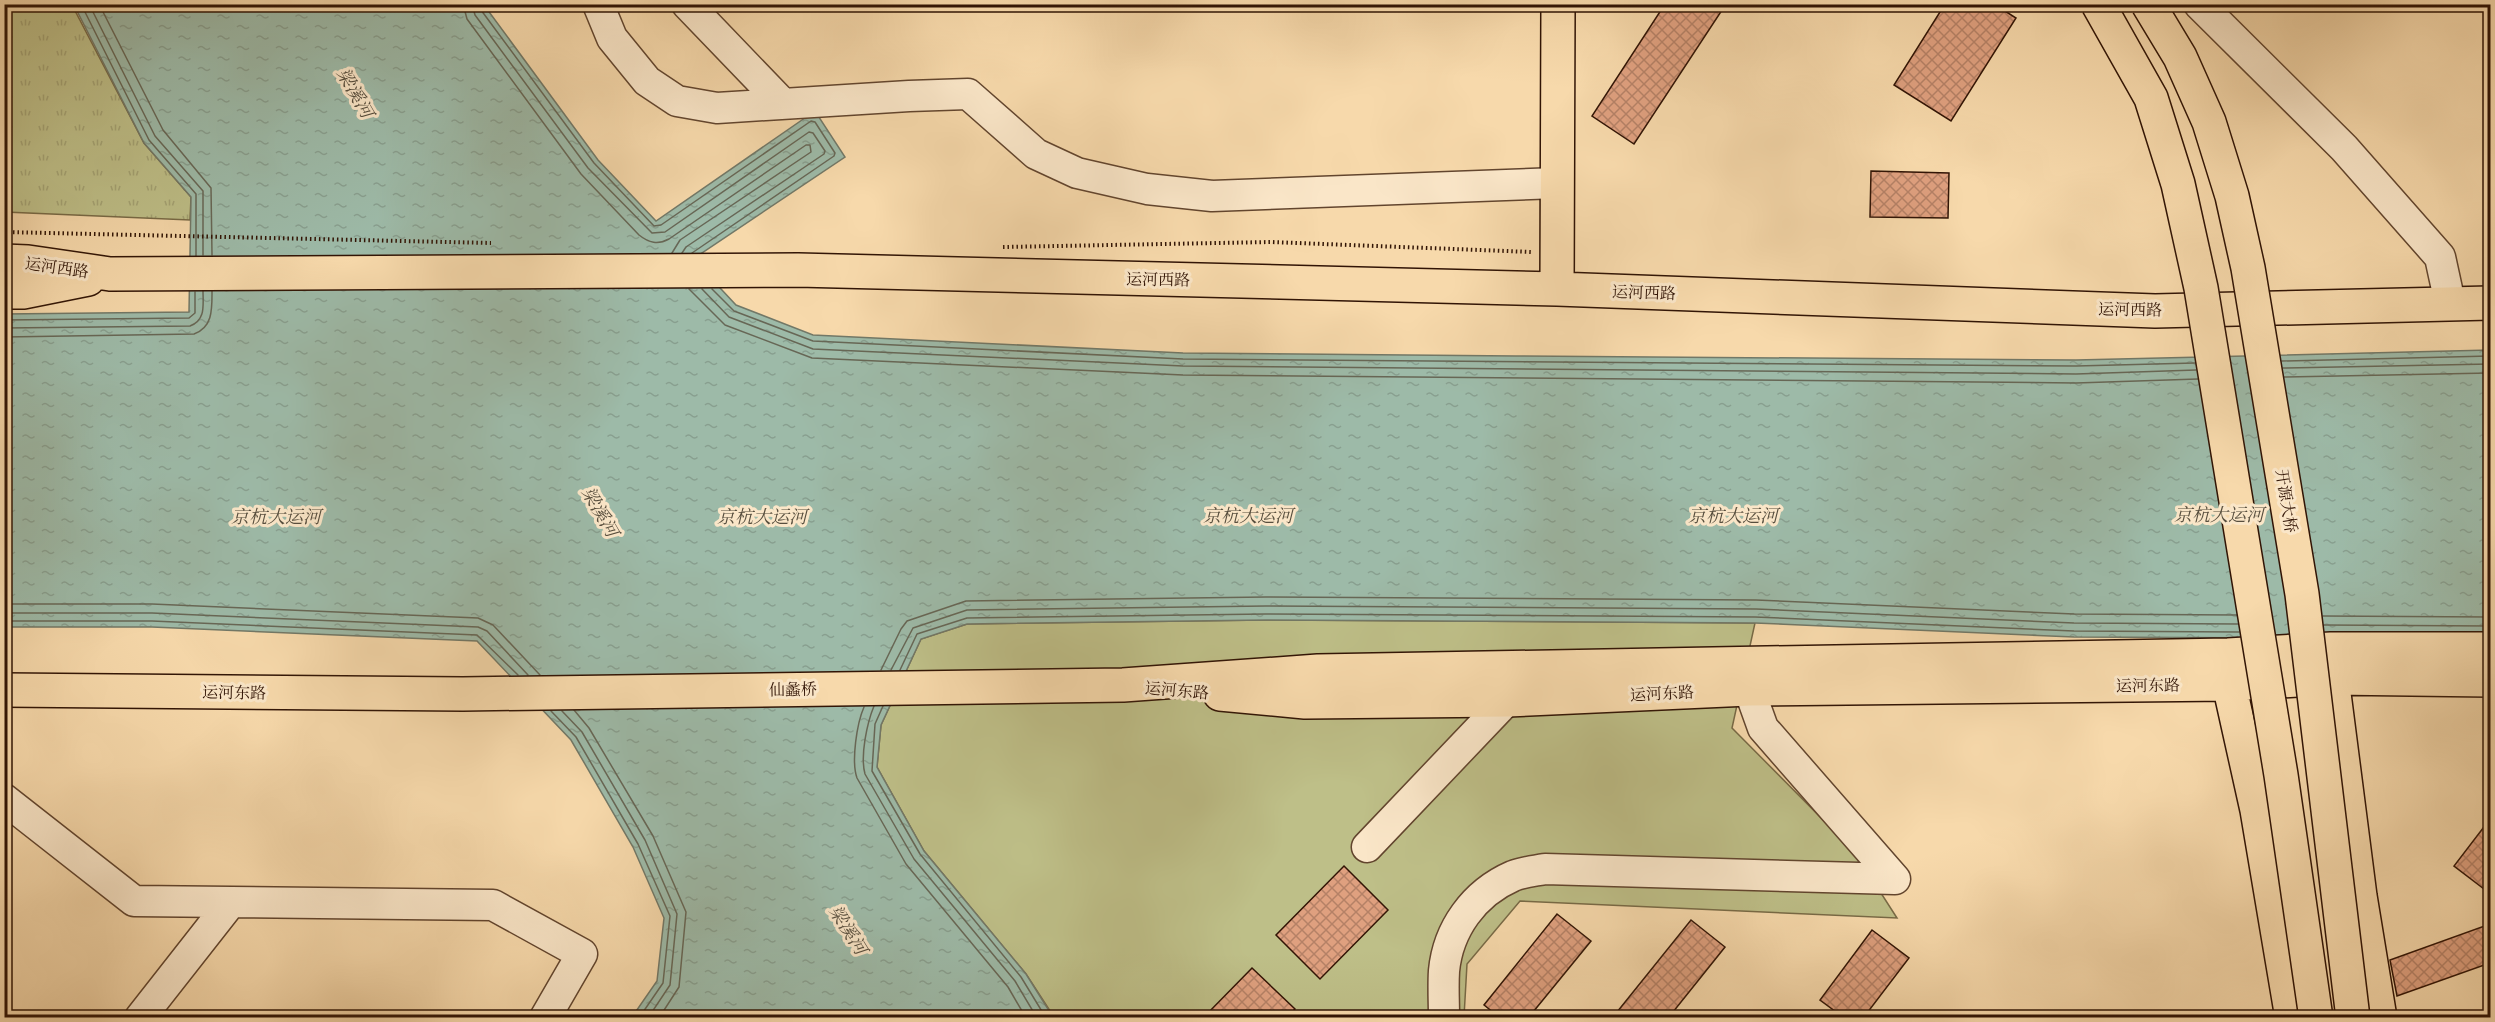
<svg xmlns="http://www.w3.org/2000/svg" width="2495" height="1022" font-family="'IM FELL Great Primer','Noto Serif SC',serif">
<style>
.park{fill:url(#park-tufts);stroke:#786a46;stroke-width:1.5}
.garden{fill:#bebf88;stroke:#786a46;stroke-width:1.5}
.water{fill:url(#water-ripples);stroke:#727867;stroke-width:1.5}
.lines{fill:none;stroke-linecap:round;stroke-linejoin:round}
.shore{stroke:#676756;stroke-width:1.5}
.building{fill:url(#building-cross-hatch);stroke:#311405;stroke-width:1.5}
.minor-casing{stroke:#62452e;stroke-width:33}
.major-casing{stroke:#311405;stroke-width:36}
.path{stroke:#311405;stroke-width:4;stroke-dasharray:1.5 3;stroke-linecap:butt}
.minor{stroke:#fae6c8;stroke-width:30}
.major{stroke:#f7d9ab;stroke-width:33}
.major-bridge-casing{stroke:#311405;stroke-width:36;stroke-linecap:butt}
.major-bridge{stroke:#f7d9ab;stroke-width:33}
.labels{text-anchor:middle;stroke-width:6;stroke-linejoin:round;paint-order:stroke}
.street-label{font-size:16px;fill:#311405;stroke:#fae6c8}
.water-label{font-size:18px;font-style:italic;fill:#574e3e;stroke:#fae6c8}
</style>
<defs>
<pattern id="park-tufts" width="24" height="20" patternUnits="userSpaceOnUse" patternTransform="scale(1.5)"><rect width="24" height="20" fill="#bebf88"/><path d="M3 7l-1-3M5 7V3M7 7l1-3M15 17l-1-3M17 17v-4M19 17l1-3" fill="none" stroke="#a4a374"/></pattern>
<pattern id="water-ripples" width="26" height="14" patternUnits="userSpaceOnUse" patternTransform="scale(1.5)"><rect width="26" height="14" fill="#9dbaa8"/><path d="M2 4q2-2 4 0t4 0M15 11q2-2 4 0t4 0" fill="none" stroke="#889f8f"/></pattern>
<pattern id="building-cross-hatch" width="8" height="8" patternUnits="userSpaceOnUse" patternTransform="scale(1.5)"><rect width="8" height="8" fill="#dfa07f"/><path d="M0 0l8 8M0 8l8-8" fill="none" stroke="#b58166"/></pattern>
</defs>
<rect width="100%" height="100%" fill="#f7d9ab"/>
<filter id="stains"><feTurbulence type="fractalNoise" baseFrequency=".00333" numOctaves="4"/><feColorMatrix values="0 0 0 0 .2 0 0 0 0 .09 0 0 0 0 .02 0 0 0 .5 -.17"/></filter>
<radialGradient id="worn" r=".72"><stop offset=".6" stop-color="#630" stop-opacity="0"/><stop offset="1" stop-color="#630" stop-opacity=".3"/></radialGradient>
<path class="park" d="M5 5H72L144 143 191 197 190 220 5 212Z"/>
<path class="garden" d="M1266 620 1755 623 1732 728 1854 851 1897 918 1520 901 1467 964 1464 1017H1054L1026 974 924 851 877 767 881 725 921 639 967 624Z"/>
<path class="water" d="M74 5H484L598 160 656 221 815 111 845 157 693 259 736 305 813 335 1183 353 1516 356 2076 360 2490 350V639L2074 637 1755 623 1266 620 967 624 921 639 881 725 877 767 924 851 1026 974 1053 1017H632L657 981 664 918 633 847 571 740 477 641 152 627H5L4 314 189 312 191 197 144 143Z"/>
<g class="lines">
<path class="shore" d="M81 4 149 140 196 194V256
M89 4 155 136 203 191V255
M99 4 163 130 211 188 212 255
M463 4 467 19 581 174 639 235C649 243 658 245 669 239L806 145H810L811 152 680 240 672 253
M472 4 475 15 588 168 652 233 665 232 809 132 813 133 825 151 824 154 686 247 682 253
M479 4 481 10 594 163 654 226 661 225 811 121 815 122 835 153 834 156 692 253
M689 289 725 325 812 358 1183 375 2076 383 2198 379
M702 289 729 317 813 349 1183 366 2076 374 2196 370
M712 289 734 311 813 341 1183 359 2076 366 2195 363
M4 320 189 318 195 313V292
M4 328 190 326C206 320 203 305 203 291
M4 337 194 334C213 327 212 309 212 291
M2282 361 2490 356
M2283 368 2490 364
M2284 377 2490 373
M4 604H152L478 618 493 625 540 675
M4 613H152L478 627 487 631 528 675
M2323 616 2490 617
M4 621H152L477 635 518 675
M2324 625 2490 626
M881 670 901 629 907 621 966 601 1266 597 1756 600 2074 614 2237 615
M891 670 913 628 967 610 1266 606 1756 609 2074 623 2238 624
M900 670 917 634 967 618 1266 614 1755 617 2074 631 2239 632
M874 706C867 723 860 756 865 774L914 859 1015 981 1037 1018
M883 706 875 724 872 771 920 854 1021 977 1046 1018
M864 707C857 723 851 761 857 778L906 864 1008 987 1026 1018
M574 710 589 728 653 836 686 912 679 987 659 1018
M551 711 576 737 638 844 670 916 663 983 639 1018
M562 711 582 732 645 840 677 914 670 985 648 1018"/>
</g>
<path class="building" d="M1665 4H1726L1634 144 1592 116Z
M1945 4H1994L2016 18 1951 121 1894 85Z
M1871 171 1949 173 1948 218 1870 217Z
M2490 819V881L2484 889 2454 866Z
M1344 866 1388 910 1320 979 1276 935Z
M1557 914 1591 941 1529 1017H1499L1484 1005Z
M1691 920 1725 947 1669 1017H1613Z
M2490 924V963L2397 996 2390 960Z
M1872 930 1909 958 1864 1017H1843L1820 1000Z
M1252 968 1295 1009 1287 1017H1204Z"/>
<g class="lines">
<g class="minor-casing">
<path id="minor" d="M598 4 612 38 647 81 677 101 717 108 909 96 968 94 1036 154 1077 173 1147 189 1212 196 1557 183
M687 4 783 104
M2199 4 2344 148 2440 257 2450 303
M4 799 134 901 493 905 582 954 545 1018
M1367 847 1507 700
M140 1018 231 902
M1444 1018C1444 1002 1443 987 1444 971 1448 929 1474 893 1513 876 1523 872 1535 871 1545 869L1895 879 1763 728 1749 689"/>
</g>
<g class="major-casing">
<path id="major" d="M4 261 28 262 110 274 798 270 1557 289 2155 311 2490 303
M1557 289 1558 4
M4 292H23L88 279
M2332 678 2360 896 2380 1018
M2229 684 2257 810 2292 1018
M4 690 463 694 1123 685 1318 671 2228 655 2331 649H2490
M1220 694 1305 702 1507 700 1749 689 2229 684 2332 678 2490 680"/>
</g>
<path class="path" d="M4 232 491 243
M1003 247 1271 242 1532 252"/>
<use href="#minor" class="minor"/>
<use href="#major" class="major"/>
<g class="major-bridge-casing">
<path id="major-bridge" d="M2098 4 2151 98 2178 184 2201 288 2281 775 2316 1018
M2148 4 2180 57 2209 122 2232 196 2248 268 2302 594 2353 1018"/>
</g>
<use href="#major-bridge" class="major-bridge"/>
</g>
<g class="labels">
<g class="street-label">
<text transform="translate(57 267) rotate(8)" y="6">运河西路</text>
<text transform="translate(1158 279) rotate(1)" y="6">运河西路</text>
<text transform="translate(1644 292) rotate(2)" y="6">运河西路</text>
<text transform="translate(2130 309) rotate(1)" y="6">运河西路</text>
<text transform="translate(2287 501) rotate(81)" y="6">开源大桥</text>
<text transform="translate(2148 685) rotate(-1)" y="6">运河东路</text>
<text transform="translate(793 689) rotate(-1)" y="6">仙蠡桥</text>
<text transform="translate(1177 690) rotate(5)" y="6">运河东路</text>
<text transform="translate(234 692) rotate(1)" y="6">运河东路</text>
<text transform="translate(1662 693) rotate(-3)" y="6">运河东路</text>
</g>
<g class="water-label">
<text transform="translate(355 93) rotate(60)" y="6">梁溪河</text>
<text transform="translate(600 512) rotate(60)" y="6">梁溪河</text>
<text x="2219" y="521">京杭大运河</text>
<text x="1248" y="522">京杭大运河</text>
<text x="1733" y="522">京杭大运河</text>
<text x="276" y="523">京杭大运河</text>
<text x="762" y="523">京杭大运河</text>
<text transform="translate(848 930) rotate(58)" y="6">梁溪河</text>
</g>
</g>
<rect width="2495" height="1022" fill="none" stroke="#f7d9ab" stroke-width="24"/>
<rect x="6" y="6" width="2483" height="1010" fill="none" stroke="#311405" stroke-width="3"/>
<rect x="12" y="12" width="2471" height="998" fill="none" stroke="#311405" stroke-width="1.5"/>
<rect width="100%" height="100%" filter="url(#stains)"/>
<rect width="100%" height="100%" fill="url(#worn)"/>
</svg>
